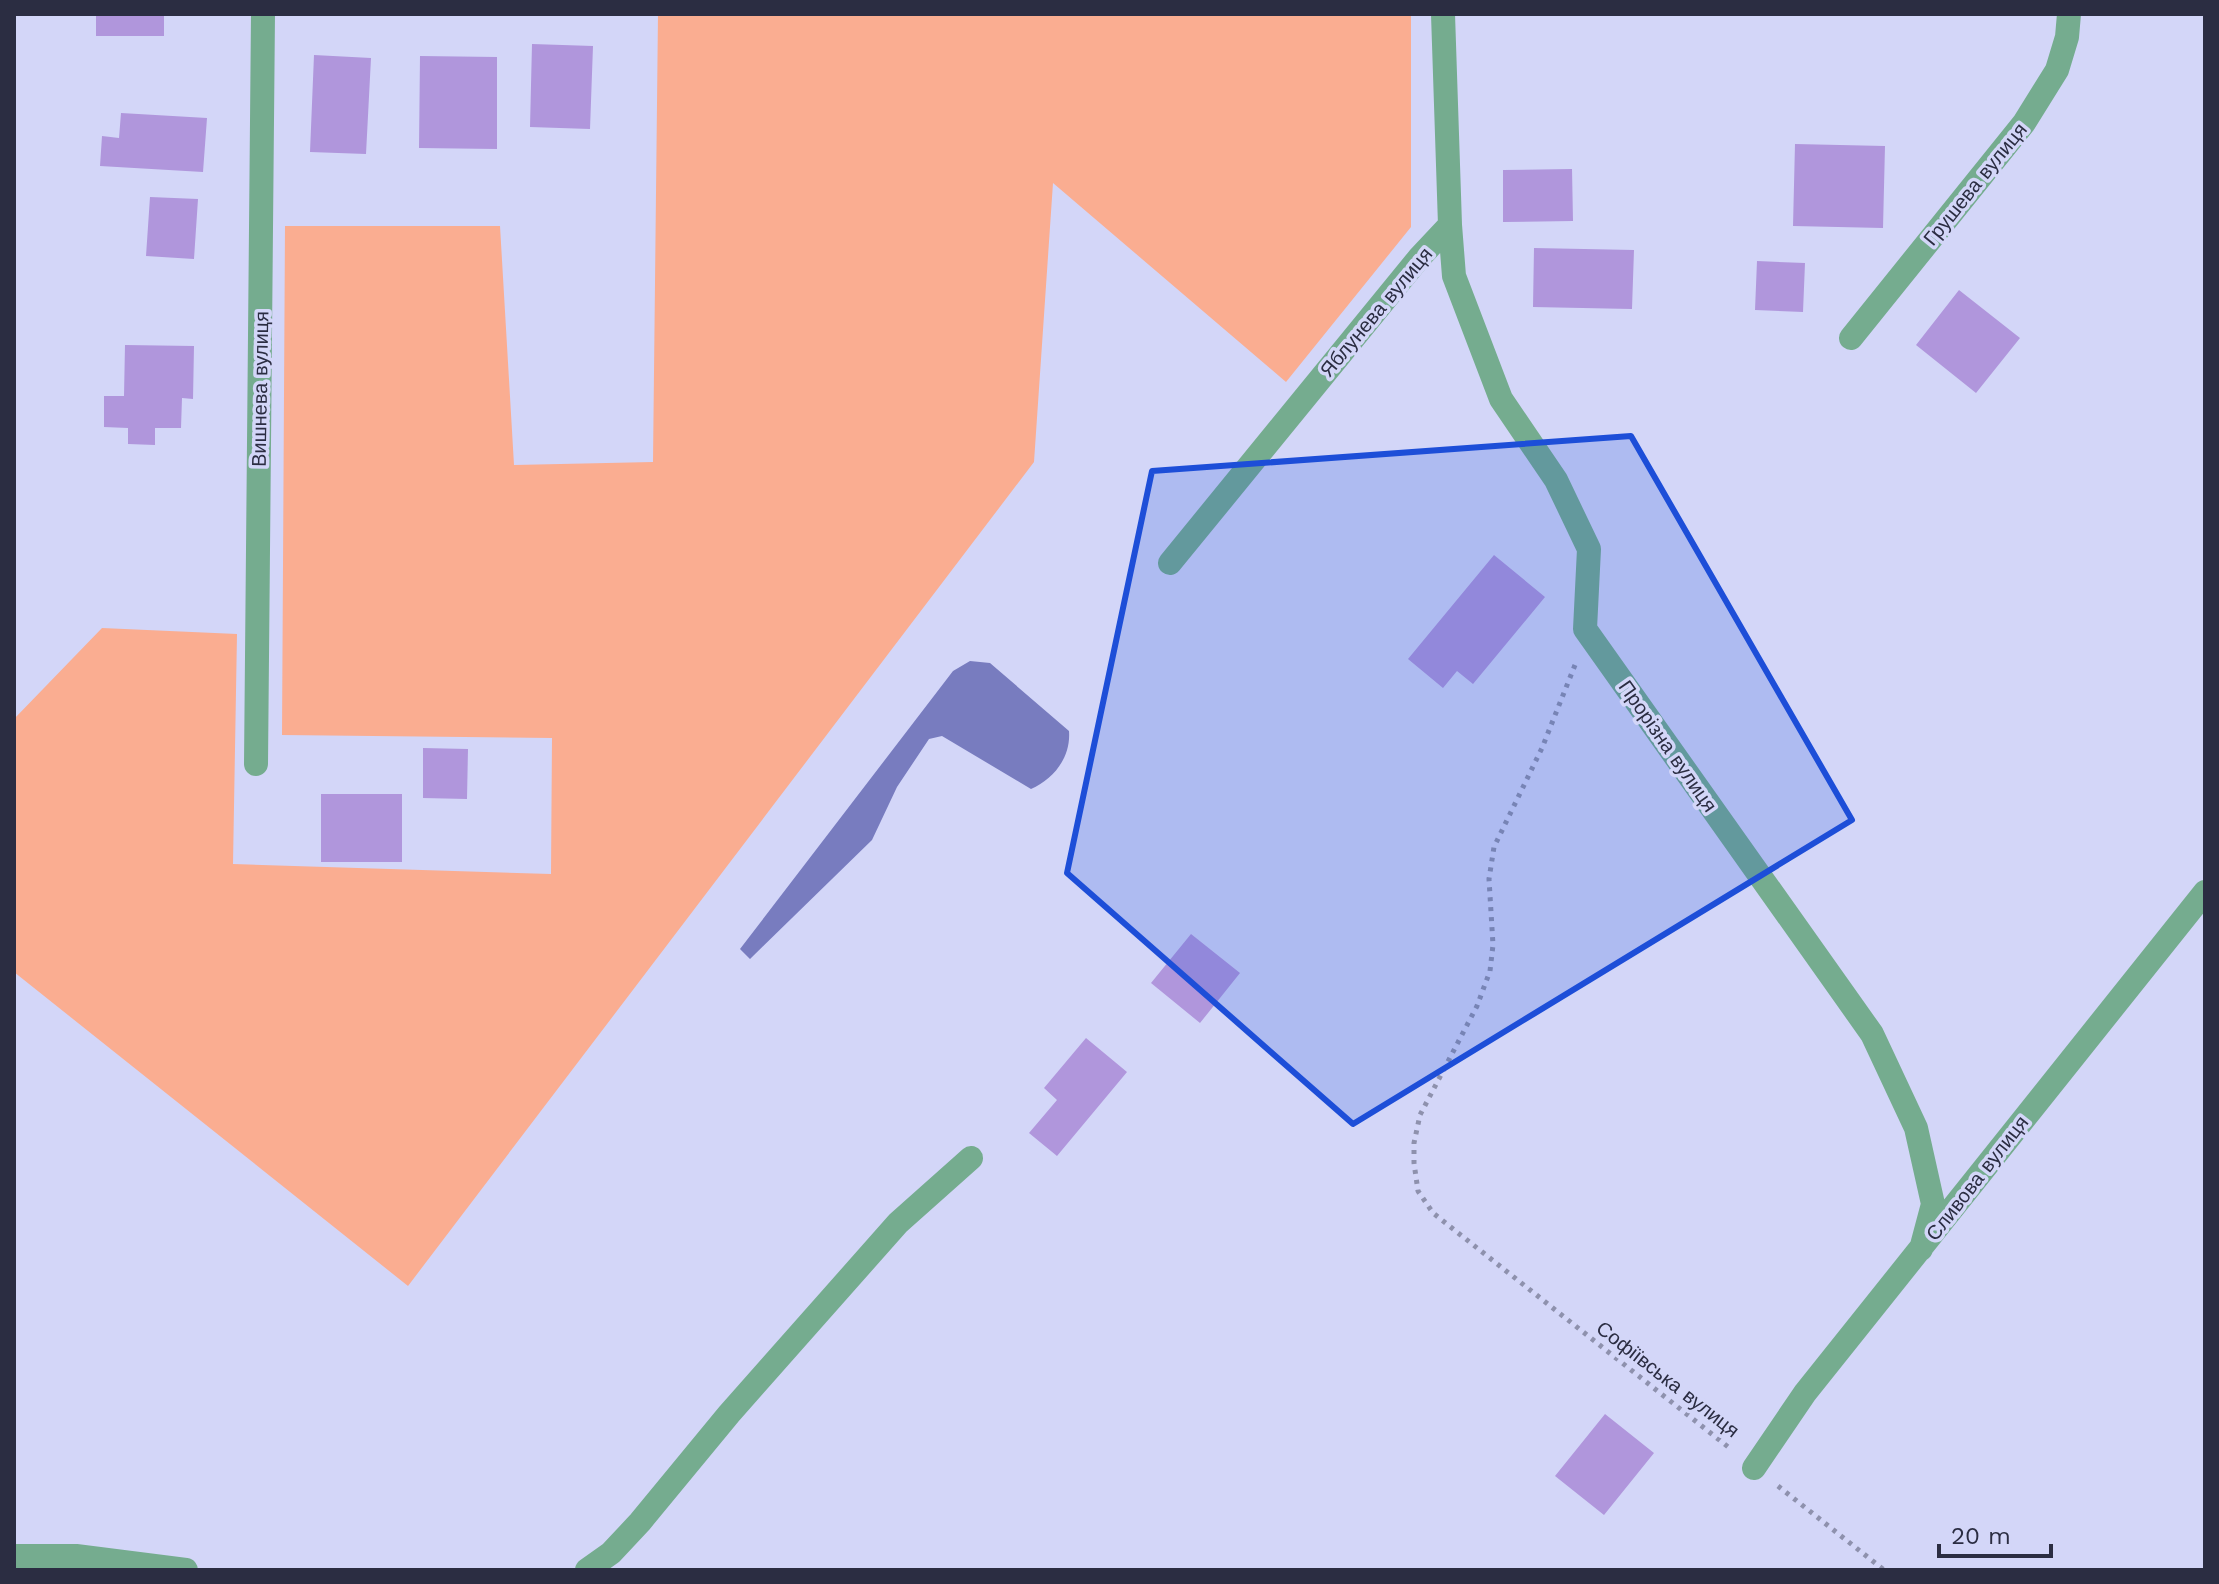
<svg xmlns="http://www.w3.org/2000/svg" width="2219" height="1584" font-family="'Work Sans',sans-serif">
<style>
.green{fill:#faad91}
.water{fill:#787cbf}
.building{fill:#b096dc}
.lines{fill:none;stroke-linecap:round;stroke-linejoin:round}
.path{stroke:#8e91ad;stroke-width:5;stroke-dasharray:4 6;stroke-linecap:butt}
.minor{stroke:#75ac8f;stroke-width:24}
.marked{fill:#1d4ed8;fill-opacity:0.2;stroke:#1d4ed8;stroke-width:6;stroke-linejoin:round}
.labels{text-anchor:middle;stroke-width:7;stroke-linejoin:round;paint-order:stroke}
.street-label{font-size:20px;fill:#2b2d42;stroke:#d3d6f8}
</style>
<rect width="100%" height="100%" fill="#d3d6f8"/>
<path class="green" d="M658 14H1411V227L1286 382 1053 183 1034 462 408 1286 14 972V719L102 628 237 634 233 864 551 874 552 738 282 735 285 226H500L514 465 653 462Z"/>
<path class="water" d="M970 661 990 663 1069 731C1071 757 1054 779 1031 789L942 736 929 739 897 787 872 840 750 959 740 949 953 671Z"/>
<path class="building" d="M96 14H164V36H96Z
M532 44 593 46 590 129 530 127Z
M314 55 371 58 366 154 310 152Z
M420 56 497 57V149L419 148Z
M121 113 207 118 203 172 100 166 102 136 119 138Z
M1795 144 1885 146 1883 228 1793 226Z
M1572 169 1573 221 1503 222V170Z
M150 197 198 199 194 259 146 256Z
M1534 248 1634 250 1632 309 1533 307Z
M1757 261 1805 263 1803 312 1755 310Z
M1959 290 2020 338 1976 393 1916 345Z
M125 345 194 346 193 399 182 398 181 428H155V445L128 444V428L104 427V396H124Z
M1494 555 1545 597 1473 684 1457 671 1443 688 1408 659Z
M423 748 468 749 467 799 423 798Z
M321 794H402V862H321Z
M1191 934 1240 973 1200 1023 1151 983Z
M1086 1038 1127 1072 1057 1156 1029 1133 1057 1100 1044 1088Z
M1605 1414 1654 1453 1604 1515 1555 1476Z"/>
<g class="lines">
<path class="path" d="M1575 665 1542 748 1494 847 1489 879 1493 945 1490 971 1477 1006 1420 1115 1414 1143V1163L1418 1191 1433 1213 1732 1450
M1778 1486 1884 1570"/>
<path class="minor" d="M1450 225 1454 276 1501 399 1556 480 1589 549 1585 629 1872 1034 1916 1128 1933 1204 1921 1249
M1851 338 2024 123 2057 70 2067 37 2069 14
M1170 563 1419 258 1450 225 1443 14
M256 764 263 14
M1754 1468 1805 1393 2205 892
M14 1556H76L186 1570
M587 1570 611 1553 640 1522 729 1414 898 1223 971 1158"/>
</g>
<path class="marked" d="M1631 436 1852 820 1353 1124 1067 873 1152 471Z"/>
<g class="labels">
<g class="street-label">
<text transform="translate(1975 184) rotate(-51)" y="7">Грушева вулиця</text>
<text transform="translate(1376 312) rotate(-50)" y="7">Яблунева вулиця</text>
<text transform="translate(260 389) rotate(-89)" y="7">Вишнева вулиця</text>
<text transform="translate(1668 746) rotate(55)" y="7">Прорізна вулиця</text>
<text transform="translate(1977 1178) rotate(-52)" y="7">Сливова вулиця</text>
<text transform="translate(1668 1379) rotate(38)" y="7">Софіївська вулиця</text>
</g>
</g>
<rect width="2219" height="1584" fill="none" stroke="#2b2d42" stroke-width="32"/>
<path d="M1939 1544v12h112v-12" fill="none" stroke="#2b2d42" stroke-width="4"/>
<text x="1951" y="1544" font-size="24" fill="#2b2d42" stroke="#d3d6f8" stroke-width="6" paint-order="stroke">20 m</text>
</svg>
